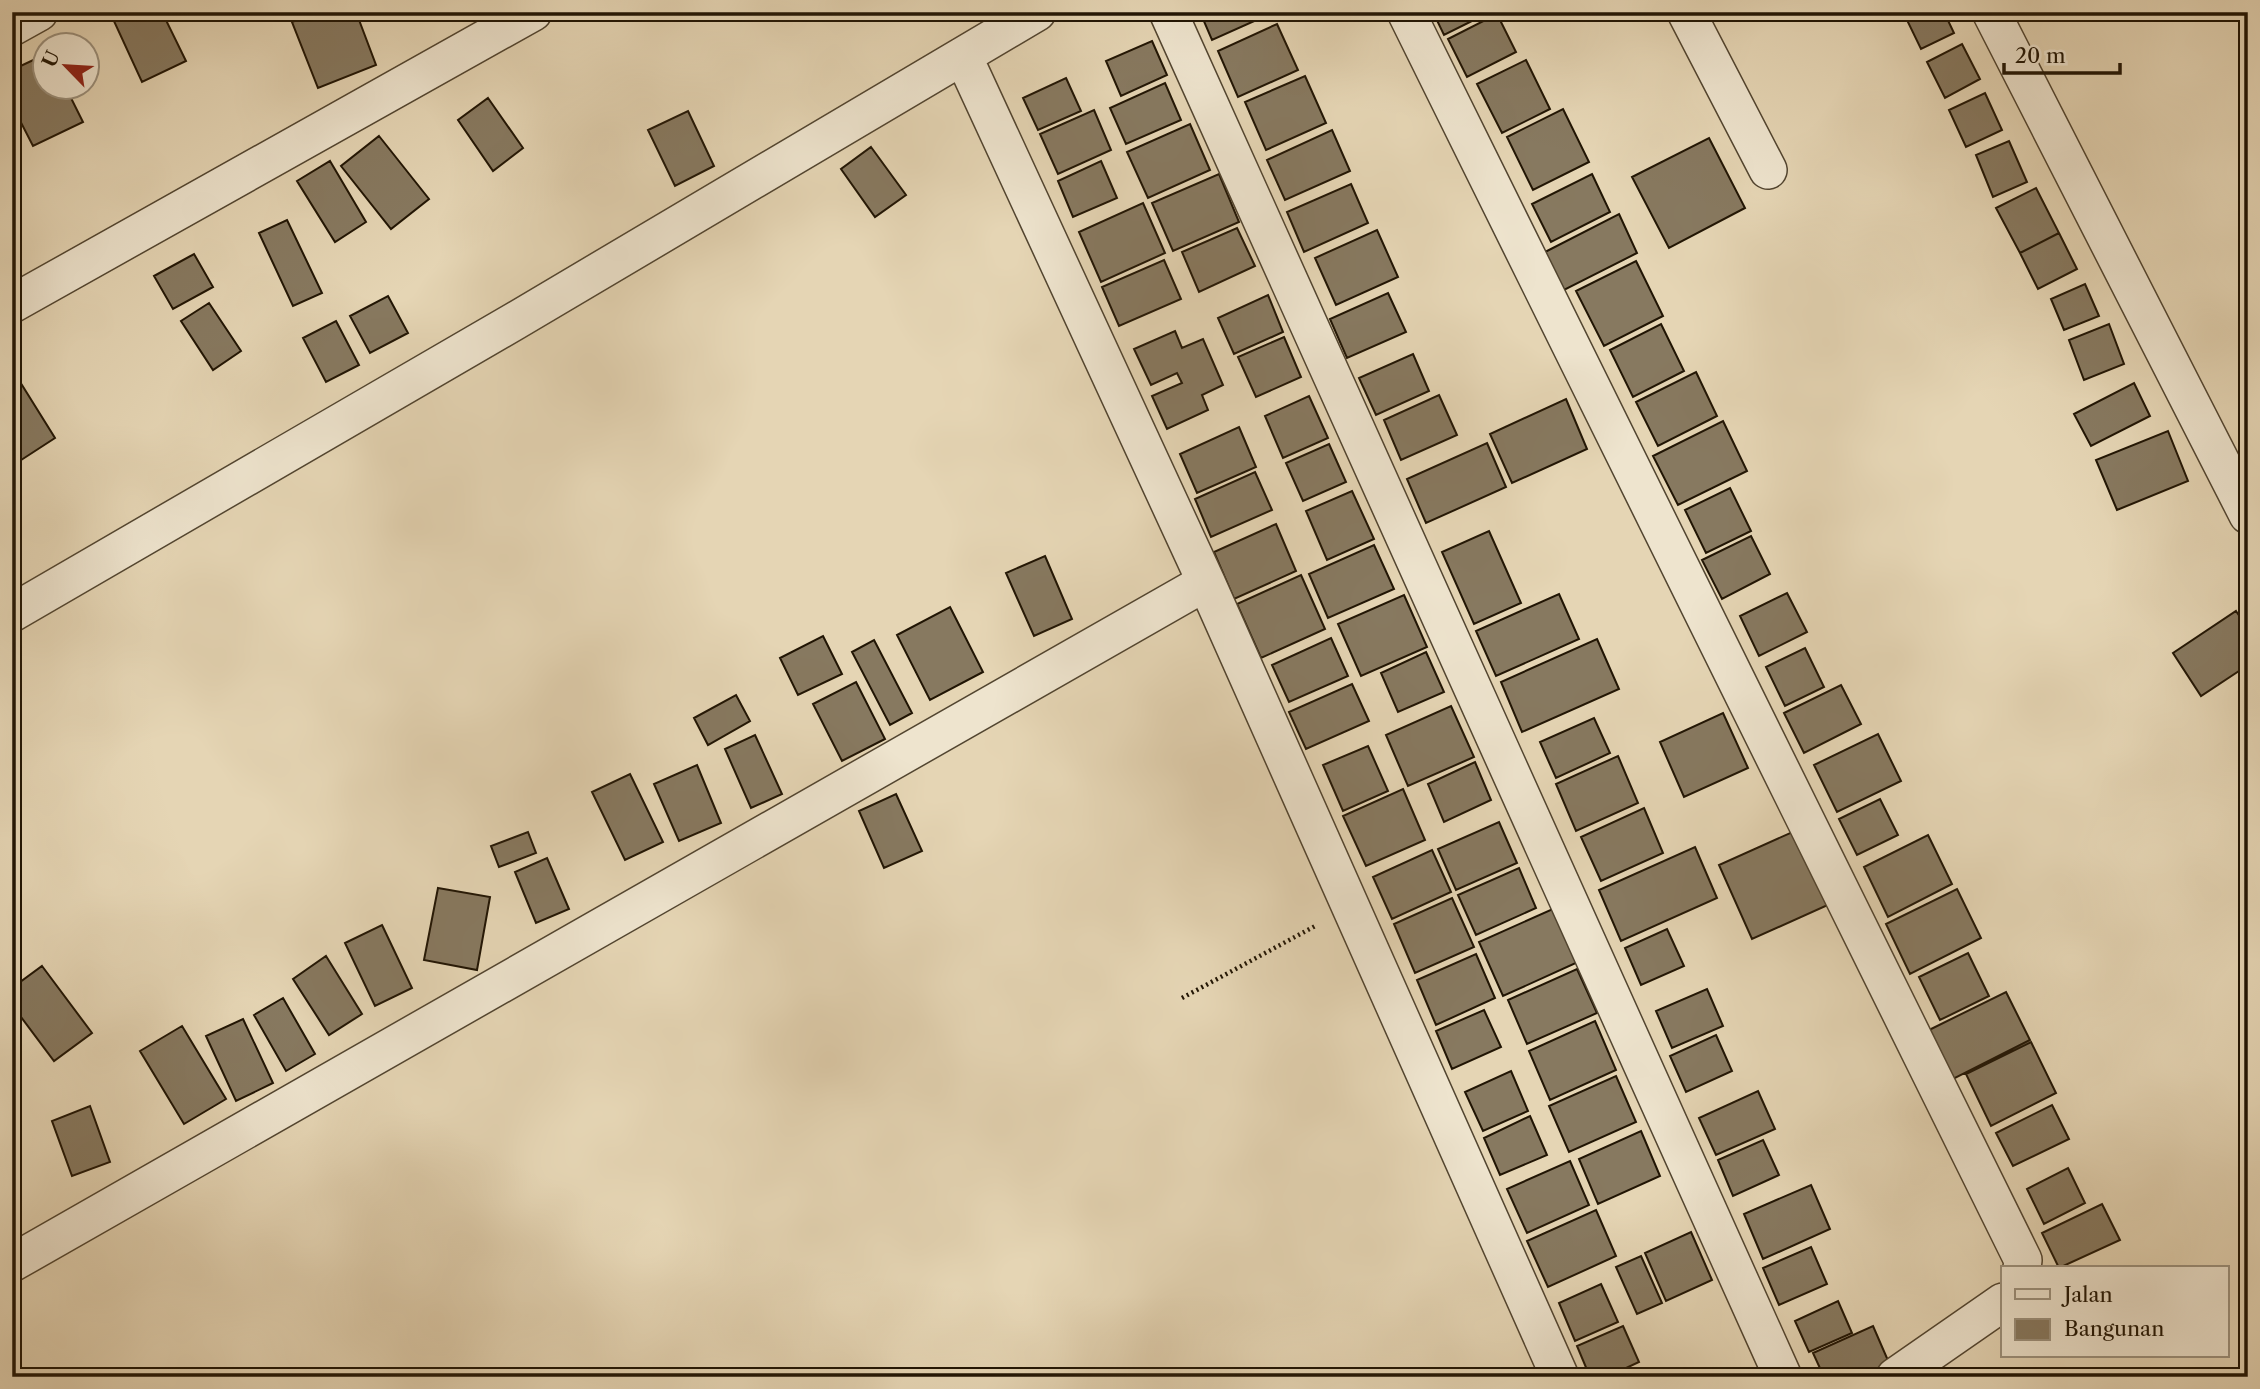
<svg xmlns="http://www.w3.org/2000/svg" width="2260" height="1389" font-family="'Libre Caslon Text',serif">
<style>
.building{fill:#877960;stroke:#211504;stroke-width:2}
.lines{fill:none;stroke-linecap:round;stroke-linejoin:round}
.minor-casing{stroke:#524530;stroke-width:40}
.path{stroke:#211504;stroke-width:4.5;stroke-dasharray:2 3.5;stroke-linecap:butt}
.minor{stroke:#eee4ce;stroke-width:37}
</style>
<rect width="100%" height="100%" fill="#e5d5b4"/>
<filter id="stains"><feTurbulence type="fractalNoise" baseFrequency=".00286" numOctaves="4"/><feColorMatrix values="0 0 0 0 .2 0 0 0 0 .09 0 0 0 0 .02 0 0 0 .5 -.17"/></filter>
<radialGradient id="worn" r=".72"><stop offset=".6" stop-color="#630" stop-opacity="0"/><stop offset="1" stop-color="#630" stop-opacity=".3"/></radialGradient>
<path class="building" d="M126 12H162L186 61 142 82 113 19Z
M317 12H356L376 65 318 88 292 22Z
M1200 12H1269L1270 14 1212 40Z
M1433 12H1490L1444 35Z
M1912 12H1944L1954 33 1921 49 1905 16Z
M1497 14 1516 52 1467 77 1448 39Z
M1277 24 1298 70 1238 97 1218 51Z
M1152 41 1167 75 1121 96 1106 61Z
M1962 44 1980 79 1945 98 1927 62Z
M46 54V88H66L83 122 33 146 12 105V70Z
M1526 60 1550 109 1502 133 1477 84Z
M1305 76 1326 123 1266 150 1245 102Z
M1066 78 1081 111 1038 130 1023 98Z
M1165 83 1181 120 1126 144 1110 108Z
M1985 93 2002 130 1966 147 1949 110Z
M488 98 523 148 493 171 458 120Z
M1563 109 1589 162 1533 190 1507 137Z
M1094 110 1111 150 1058 174 1040 134Z
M688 111 714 166 675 186 648 130Z
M1190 124 1210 170 1148 198 1127 152Z
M1332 130 1350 171 1285 200 1267 160Z
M379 136 429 199 391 229 341 166Z
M1709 138 1745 208 1669 248 1632 177Z
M2009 141 2027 182 1993 197 1976 155Z
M871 147 906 195 875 217 841 169Z
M330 161 366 222 335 242 297 181Z
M1101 161 1117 198 1073 217 1058 181Z
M1219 174 1239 222 1173 251 1152 203Z
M1592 174 1610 212 1551 242 1532 204Z
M1351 184 1368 223 1304 252 1287 212Z
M2036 188 2059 233 2020 253 1996 208Z
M1143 203 1165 253 1101 282 1079 232Z
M1619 214 1637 253 1564 290 1545 252Z
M287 220 322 293 293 306 259 233Z
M1237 228 1255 266 1199 292 1182 252Z
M1377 230 1398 277 1336 305 1315 258Z
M2059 233 2077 269 2038 289 2020 253Z
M194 254 213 287 173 309 154 276Z
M1164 260 1181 299 1119 326 1102 287Z
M1636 261 1663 316 1604 346 1576 291Z
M2085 284 2099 316 2064 330 2051 299Z
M1388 293 1406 332 1347 358 1330 319Z
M1268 295 1283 332 1234 354 1218 318Z
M388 296 408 333 370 353 350 316Z
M209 303 241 351 213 370 181 321Z
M336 321 359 365 326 382 303 338Z
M1661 324 1684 371 1633 397 1610 350Z
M2109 324 2124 364 2084 380 2069 340Z
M1175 331 1182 348 1203 339 1223 385 1202 395 1208 410 1167 429 1152 396 1182 383 1177 373 1151 385 1134 349Z
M1284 337 1301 377 1256 397 1238 357Z
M1413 354 1429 391 1376 415 1359 378Z
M12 369 55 438 15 464 12 460Z
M1696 372 1717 416 1658 446 1636 402Z
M2134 383 2150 416 2091 446 2074 414Z
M1439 395 1457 435 1401 460 1384 420Z
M1309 396 1328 438 1283 458 1265 416Z
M1566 399 1587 449 1512 483 1490 434Z
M1723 421 1747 471 1678 505 1653 456Z
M1239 427 1256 467 1197 493 1180 454Z
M2168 431 2188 481 2117 510 2096 460Z
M1487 443 1506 487 1426 523 1407 479Z
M1329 444 1346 482 1303 501 1286 463Z
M1255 472 1272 510 1211 537 1195 499Z
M1730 488 1751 531 1706 553 1685 510Z
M1352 491 1374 539 1327 560 1306 511Z
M1276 524 1296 571 1234 599 1214 552Z
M1489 531 1521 603 1474 624 1442 552Z
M1751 536 1770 574 1722 599 1702 560Z
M1374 545 1394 589 1328 618 1309 574Z
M1045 556 1072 619 1034 636 1006 573Z
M1301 575 1325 629 1261 658 1237 604Z
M1787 593 1807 632 1759 656 1740 616Z
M1559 594 1579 639 1496 676 1476 631Z
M1404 595 1427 647 1361 676 1338 624Z
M950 607 983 672 930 700 897 635Z
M2236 611 2248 629V665L2201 696 2173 653Z
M823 636 842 674 798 695 780 658Z
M1331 638 1348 676 1289 702 1272 665Z
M1597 639 1619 689 1522 732 1501 682Z
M874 640 912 713 890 725 852 652Z
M1805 648 1824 687 1785 706 1766 667Z
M1426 652 1444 692 1398 712 1381 673Z
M856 682 885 739 842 761 813 704Z
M1352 684 1369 721 1306 749 1289 712Z
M1841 685 1861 724 1804 753 1784 713Z
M736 695 750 721 708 745 694 718Z
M1451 706 1474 757 1408 786 1386 735Z
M1723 713 1748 768 1684 797 1660 742Z
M1594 718 1610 753 1556 778 1540 742Z
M1878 734 1901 781 1837 812 1814 765Z
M755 735 782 794 751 808 725 749Z
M1368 746 1388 791 1343 811 1323 765Z
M1618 756 1638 803 1576 831 1556 784Z
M1475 762 1491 800 1444 822 1428 784Z
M697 765 721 823 679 841 654 784Z
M630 774 663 842 625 860 592 792Z
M1403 789 1425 840 1366 866 1343 816Z
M896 794 922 851 884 868 859 811Z
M1880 799 1898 835 1857 855 1839 819Z
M1644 808 1663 853 1601 881 1581 837Z
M1499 822 1517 863 1456 890 1438 849Z
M1797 830 1830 904 1752 939 1719 865Z
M528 832 536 853 499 867 491 846Z
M1928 835 1952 884 1888 917 1864 867Z
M1695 847 1717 898 1621 941 1599 890Z
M1432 850 1451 892 1392 919 1373 877Z
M547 858 569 909 536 923 515 872Z
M1519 868 1536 908 1476 935 1458 895Z
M438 888 490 897 477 970 424 960Z
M1957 889 1981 938 1910 974 1886 924Z
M1452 898 1474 947 1415 973 1394 924Z
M1555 908 1578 962 1503 996 1479 942Z
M382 925 412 988 375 1006 345 943Z
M1667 929 1684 966 1641 985 1625 948Z
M1968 953 1989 996 1940 1020 1919 977Z
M1476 954 1495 998 1436 1025 1417 980Z
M326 956 362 1014 329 1035 293 979Z
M42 966 92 1033 54 1061 12 1005V988Z
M1577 969 1597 1013 1527 1044 1508 1000Z
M1707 989 1723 1026 1672 1048 1656 1011Z
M2006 992 2030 1040 1953 1079 1929 1030Z
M283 998 315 1054 286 1071 254 1015Z
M1484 1010 1501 1047 1452 1069 1436 1031Z
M243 1019 273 1083 236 1101 206 1036Z
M1595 1021 1616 1070 1550 1100 1529 1051Z
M182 1026 226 1099 184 1124 140 1051Z
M1716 1035 1732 1071 1686 1092 1670 1056Z
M2031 1042 2056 1093 1991 1126 1966 1074Z
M1511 1071 1528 1111 1483 1131 1465 1092Z
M1616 1076 1636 1122 1569 1152 1549 1106Z
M1758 1091 1775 1129 1716 1155 1699 1118Z
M2052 1105 2069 1139 2013 1166 1996 1133Z
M90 1106 110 1162 72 1176 52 1121Z
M1530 1116 1547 1155 1500 1175 1484 1138Z
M1641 1131 1660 1176 1598 1204 1579 1159Z
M1763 1140 1779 1175 1733 1196 1718 1160Z
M1570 1161 1589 1205 1527 1233 1507 1189Z
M2068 1168 2085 1203 2044 1224 2027 1189Z
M1811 1185 1830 1229 1763 1259 1744 1214Z
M2102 1204 2120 1240 2059 1268 2042 1233Z
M1596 1210 1616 1256 1548 1287 1527 1241Z
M1691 1232 1712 1280 1666 1301 1645 1253Z
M1811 1247 1827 1284 1779 1305 1763 1268Z
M1641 1256 1662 1303 1637 1314 1616 1267Z
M1601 1284 1618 1322 1575 1341 1559 1303Z
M1838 1301 1852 1333 1809 1352 1795 1321Z
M1623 1326 1639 1362 1607 1377H1590L1577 1346Z
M1873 1326 1893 1372 1883 1377H1824L1813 1353Z"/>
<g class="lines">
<g class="minor-casing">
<path id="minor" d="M1168 12 1783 1377
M1406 12 2023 1260 2022 1268
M1686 12 1768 170
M1991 12 2248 515
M12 27 39 12
M963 56 1206 582 1560 1377
M12 304 533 12
M12 613 515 321 1037 12
M12 1263 1206 582
M1895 1377 2003 1302"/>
</g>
<path class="path" d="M1182 998 1317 925"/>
<use href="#minor" class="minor"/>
</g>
<rect width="2260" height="1389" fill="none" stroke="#e5d5b4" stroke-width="42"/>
<rect x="14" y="14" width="2232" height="1361" fill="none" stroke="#211504" stroke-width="3.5"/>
<rect x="21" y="21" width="2218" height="1347" fill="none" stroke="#211504" stroke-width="2"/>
<rect x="2001" y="1266" width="228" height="91" fill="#eee4ce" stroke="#9c917d" stroke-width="2"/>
<rect x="2015" y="1289" width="35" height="10" fill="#eee4ce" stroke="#9c917d" stroke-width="2"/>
<text x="2064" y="1302" font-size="21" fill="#211504">Jalan</text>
<rect x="2015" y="1319" width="35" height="21" fill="#877960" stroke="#9c917d" stroke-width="2"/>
<text x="2064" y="1336" font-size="21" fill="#211504">Bangunan</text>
<g transform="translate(66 66) rotate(295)"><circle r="33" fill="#eee4ce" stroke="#9c917d" stroke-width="2"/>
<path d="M0-5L12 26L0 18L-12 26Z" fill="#8f2418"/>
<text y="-10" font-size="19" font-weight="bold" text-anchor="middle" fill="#211504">U</text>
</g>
<path d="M2004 63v10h116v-10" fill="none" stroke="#211504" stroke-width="3.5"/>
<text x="2015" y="63" font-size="21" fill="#211504" stroke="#eee4ce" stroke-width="5" paint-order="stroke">20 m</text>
<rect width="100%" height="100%" filter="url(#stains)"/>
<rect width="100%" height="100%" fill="url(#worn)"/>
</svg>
